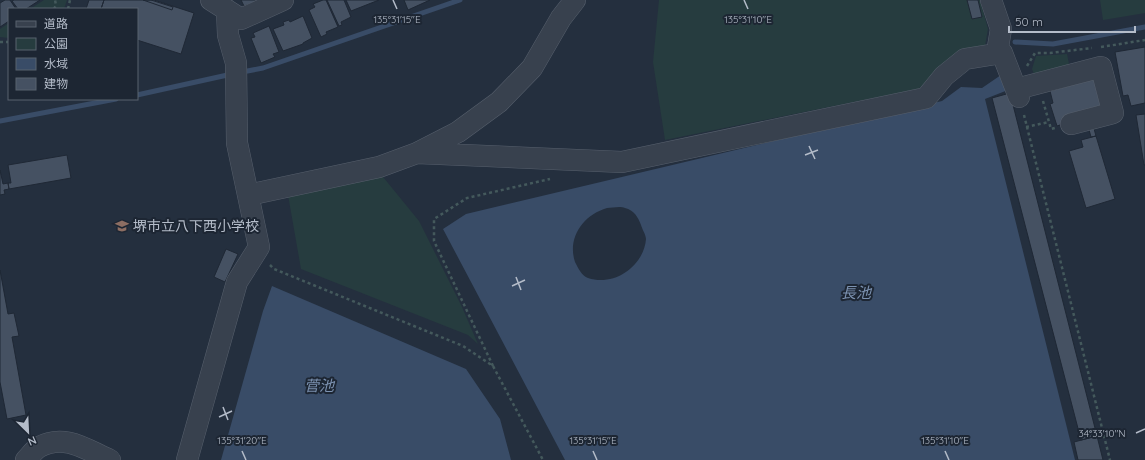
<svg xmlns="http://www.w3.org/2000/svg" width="1145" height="460" font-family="Quicksand,'Noto Sans JP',sans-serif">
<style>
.green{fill:#263c3f}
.water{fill:#394c67;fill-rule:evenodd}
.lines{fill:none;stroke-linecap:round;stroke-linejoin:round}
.stream{stroke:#394c67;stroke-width:5}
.building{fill:#455162;stroke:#1f2835}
.minor-casing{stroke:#565f6c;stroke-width:22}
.path{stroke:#44595c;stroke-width:2.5;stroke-dasharray:3 3;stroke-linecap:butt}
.minor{stroke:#38414e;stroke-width:21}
.ticks{fill:none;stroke:#b4bcc9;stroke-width:1.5}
.labels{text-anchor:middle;stroke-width:4;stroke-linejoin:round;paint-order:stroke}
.poi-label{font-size:14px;fill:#b4bcc9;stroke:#1d2633;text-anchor:start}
.water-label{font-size:15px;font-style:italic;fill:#7c92b1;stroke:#1d2633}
.ticks-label{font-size:10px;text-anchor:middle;fill:#b4bcc9;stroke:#1d2633;stroke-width:4;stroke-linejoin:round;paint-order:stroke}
</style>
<rect width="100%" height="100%" fill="#242f3e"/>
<path class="green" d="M44 0H67L64 9H30Z
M659 0H980L988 29 985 46 937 75 918 89 665 140 653 62Z
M1100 0H1145V13L1103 20Z
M9 23V38L0 37V29Z
M1067 54 1070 69 1036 80 1032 69 1036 56Z
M379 172 419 221 462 307 478 344 468 335 301 269 288 195Z"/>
<path class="water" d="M1001 75 1008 90 985 99 1075 460H565L443 229 466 214 942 101 961 87 982 88ZM607 208C612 208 620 206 625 208 634 210 638 217 641 225 642 229 646 235 646 239 644 266 614 287 588 278 582 276 578 268 575 262 567 238 583 215 607 208Z
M272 286 466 369 500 419 511 460H221L263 311Z"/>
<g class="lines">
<path class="stream" d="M1015 42 1053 44 1145 27
M242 72 263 68 460 0
M137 95 232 74
M0 121 116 99"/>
</g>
<path class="building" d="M5 0H10L16 9H9V21L0 27V3Z
M14 0H40L26 9H18L12 1Z
M89 0H104L101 9H86Z
M104 0H154L194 13 181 54 137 40V9H101Z
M143 0H151L173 7 172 10Z
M241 0H261L244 6Z
M323 0H326L338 27 326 32 327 34 321 37 309 10 315 7 313 4Z
M327 0H344L351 17 341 22 342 25 339 26Z
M346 0H379L351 11Z
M404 0H430L408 10Z
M967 0H978L982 17 972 19Z
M303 16 312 38 303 43V44L283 51 273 29 284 25 283 22 289 20 290 22Z
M269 26 279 52 273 54 275 57 261 63 251 38 255 37 253 33Z
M1145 47V103L1131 106 1128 95 1123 96 1115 52Z
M1099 77 1108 109 1057 126 1050 104 1053 103 1050 91Z
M1010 93 1097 436 1081 440 992 98Z
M1090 114 1096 136 1091 137 1085 115Z
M1145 114V165H1144L1136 115Z
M1096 136 1115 199 1086 208 1069 151 1083 147 1081 140Z
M67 155 71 178 9 189 8 183H11L8 165Z
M0 170 3 184 8 183 9 189 4 190 5 194 0 195Z
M226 249 238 254 225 282 214 277Z
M0 270 8 314 14 313 19 336 12 337 26 415 7 419 0 382Z
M1097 436 1103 460H1078L1074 442Z"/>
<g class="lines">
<g class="minor-casing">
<path id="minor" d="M211 0 241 19 283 0
M991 0 1001 29 998 47 1002 53 1019 97
M1016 89 1101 67 1113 113 1071 124
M417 153 622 162 926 98 944 76 965 59 1002 53
M248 195 379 167 417 153 458 132 499 102 532 68 561 18 575 0
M26 460C30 456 34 450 39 447 65 433 87 450 110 460
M187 460 237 282 259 247 237 143 236 63 228 35 227 10"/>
</g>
<path class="path" d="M54 9 56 5 55 0
M68 9 70 0
M0 42H9
M1101 47 1145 40
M1027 66 1035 53H1050L1092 48
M1043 101 1051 129 1055 128
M1024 115 1110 460
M1026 127 1049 122
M270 265 274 269 463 346 493 366 543 460
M493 366 434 241V219L467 198 550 179"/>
<use href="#minor" class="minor"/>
</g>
<path class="ticks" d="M393 0 397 9M744 0 748 9M809 146 815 159M805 155 818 150M516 277 521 290M512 286 525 280M223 407 228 420M219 417 232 411M1136 433 1145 429M242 451 246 460M593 451 597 460M945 451 949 460"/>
<defs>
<g id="school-bare" transform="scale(1.08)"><path d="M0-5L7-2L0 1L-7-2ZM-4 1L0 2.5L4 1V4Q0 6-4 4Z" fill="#8d6e63" stroke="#1d2633" stroke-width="2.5" paint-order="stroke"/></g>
</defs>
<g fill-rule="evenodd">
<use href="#school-bare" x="122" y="226"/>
</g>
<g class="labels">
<g class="poi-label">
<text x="133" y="231">堺市立八下西小学校</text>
</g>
<g class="water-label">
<text x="856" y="298">長池</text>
<text x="319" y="391">菅池</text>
</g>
</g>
<g class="ticks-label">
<text x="397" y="23">135°31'15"E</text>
<text x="748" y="23">135°31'10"E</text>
<text x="1102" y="437">34°33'10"N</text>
<text x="242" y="444">135°31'20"E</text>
<text x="593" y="444">135°31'15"E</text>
<text x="945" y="444">135°31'10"E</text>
</g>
<rect x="8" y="8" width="130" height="92" fill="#1d2633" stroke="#59626f"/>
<rect x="16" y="21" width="20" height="6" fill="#38414e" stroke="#59626f"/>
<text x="44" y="28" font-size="12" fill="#b4bcc9">道路</text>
<rect x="16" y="38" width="20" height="12" fill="#263c3f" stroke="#59626f"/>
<text x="44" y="48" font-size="12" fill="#b4bcc9">公園</text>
<rect x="16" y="58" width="20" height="12" fill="#394c67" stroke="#59626f"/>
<text x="44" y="68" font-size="12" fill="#b4bcc9">水域</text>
<rect x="16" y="78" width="20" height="12" fill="#455162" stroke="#59626f"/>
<text x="44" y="88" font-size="12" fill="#b4bcc9">建物</text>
<g transform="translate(28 432) rotate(156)" stroke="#1d2633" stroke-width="3" paint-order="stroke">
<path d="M0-3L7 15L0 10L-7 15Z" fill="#b4bcc9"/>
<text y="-6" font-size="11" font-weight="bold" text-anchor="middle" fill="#b4bcc9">N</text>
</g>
<path d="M1009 26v6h126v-6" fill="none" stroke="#b4bcc9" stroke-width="2"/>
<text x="1015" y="26" font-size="12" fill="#b4bcc9" stroke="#1d2633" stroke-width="3" paint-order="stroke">50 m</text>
</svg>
